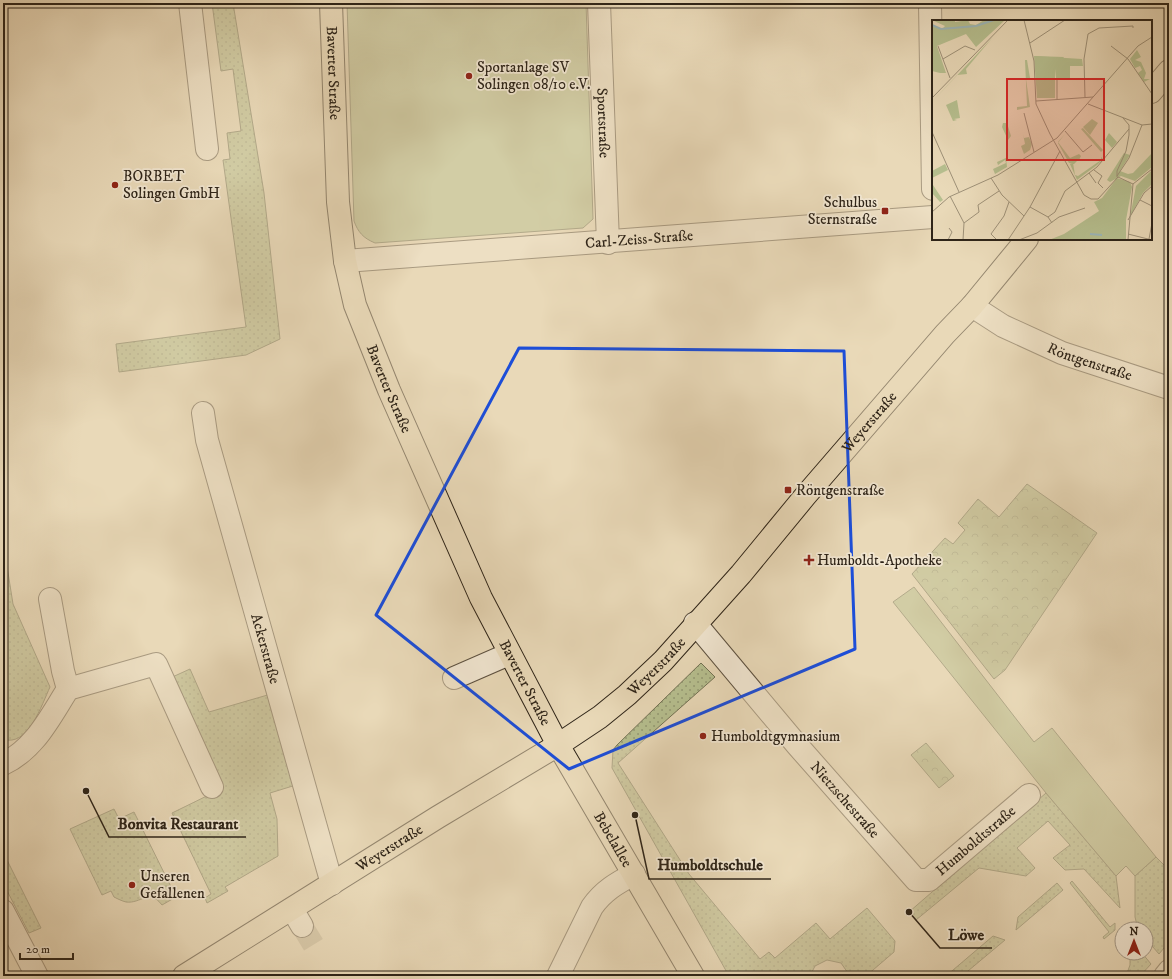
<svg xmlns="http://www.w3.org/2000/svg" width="1172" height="979" font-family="'IM FELL DW Pica',serif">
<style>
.grass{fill:url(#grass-dots);stroke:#727254}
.forest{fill:url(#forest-crowns);stroke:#727254}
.pitch{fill:#b6bf8f;stroke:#727254}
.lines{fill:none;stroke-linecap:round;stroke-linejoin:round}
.minor-tunnel{stroke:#c4b598;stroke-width:22;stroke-dasharray:22 11;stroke-linecap:butt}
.minor-casing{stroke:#5d5140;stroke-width:24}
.major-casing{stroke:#2e2418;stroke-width:24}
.minor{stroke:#f1e6d1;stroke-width:22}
.major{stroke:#e9d9b8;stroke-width:22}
.marked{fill:none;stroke:#1d4ed8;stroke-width:3;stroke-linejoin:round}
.poi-dot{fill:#8f2418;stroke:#f1e6d1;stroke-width:1.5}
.labels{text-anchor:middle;stroke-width:3.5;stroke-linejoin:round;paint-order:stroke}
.poi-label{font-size:15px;fill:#2e2418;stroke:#f1e6d1;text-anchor:start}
.street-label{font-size:15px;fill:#2e2418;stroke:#f1e6d1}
.inset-river{fill:none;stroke:#9cb7ba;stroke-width:2}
.inset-road{fill:none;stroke:#9e9178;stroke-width:1}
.view{fill:#d62828;fill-opacity:0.15;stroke:#d62828;stroke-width:2}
.inset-edge{fill:none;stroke:#2e2418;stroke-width:2}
.leader{fill:none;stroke:#2e2418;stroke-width:1.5}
.callout-dot{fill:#2e2418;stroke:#f1e6d1;stroke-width:1.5}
.callout-label{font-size:16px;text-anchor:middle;font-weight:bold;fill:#2e2418;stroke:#f1e6d1;stroke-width:3.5;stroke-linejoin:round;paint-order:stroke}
</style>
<defs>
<pattern id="grass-dots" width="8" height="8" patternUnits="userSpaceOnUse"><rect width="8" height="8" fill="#b6bf8f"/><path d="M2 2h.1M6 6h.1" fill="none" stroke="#949b74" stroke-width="1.8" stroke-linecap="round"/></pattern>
<pattern id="forest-crowns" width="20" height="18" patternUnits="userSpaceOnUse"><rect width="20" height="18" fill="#b6bf8f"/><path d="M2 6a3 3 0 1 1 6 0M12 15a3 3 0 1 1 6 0" fill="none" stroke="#949b74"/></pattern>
</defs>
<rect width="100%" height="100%" fill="#e9d9b8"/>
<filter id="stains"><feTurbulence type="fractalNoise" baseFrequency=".005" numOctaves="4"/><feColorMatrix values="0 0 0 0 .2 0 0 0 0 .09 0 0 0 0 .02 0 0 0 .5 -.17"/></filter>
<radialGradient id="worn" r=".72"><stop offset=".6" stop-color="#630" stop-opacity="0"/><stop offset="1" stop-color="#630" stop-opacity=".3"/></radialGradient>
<path class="grass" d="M212 3H233L264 193 280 339 246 355 119 372 116 344 246 327 223 160 230 159 227 133 241 131 233 69 221 71Z
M3 541 13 604 50 687C42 704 28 748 3 739Z
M701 663 715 677 618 763 689 874 760 959 769 952 775 958 816 923 830 939 867 908 895 941 894 952 866 976H850L841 963 827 960 815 966 810 976H729L612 768 613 750 617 745Z
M190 669 209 712 271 694 296 785 270 793 277 819 278 856 225 887 228 891 207 903 205 898 211 894 172 813 219 790 168 679Z
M1046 793 1116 876 1120 908 1084 869 1065 870 1053 858 1070 845 1048 821 1017 848 1035 868 1026 876 979 868 916 920 909 912Z
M114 809 119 819 134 812 176 897 162 905C149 888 141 904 126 902 122 901 118 899 114 897L111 891 102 895 70 829Z
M3 852 41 928 29 933 3 883Z
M1156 857 1169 870V942L1159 954 1146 939V929H1138L1135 917V876Z
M1072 881 1110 927 1115 923V930L1104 939 1103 937 1109 932 1070 883Z
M1057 883 1063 890 1016 930 1018 917Z
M993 936 1005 940 962 976H946Z
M1130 953H1142L1151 964 1140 976H1126L1130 965Z"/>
<path class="forest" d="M1027 484 1097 533 1005 670 994 679 912 574 945 538 953 544 965 530 958 523 978 499 999 517Z
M926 743 954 776 939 788 911 755Z"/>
<path class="pitch" d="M347 3H586L593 219 583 228 375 243C363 238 358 232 354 221Z
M914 587 1034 742 1052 728 1156 857 1135 876 1126 866 1116 876 1046 793 893 602Z"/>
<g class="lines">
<path class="minor-tunnel" d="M302 926 316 949"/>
<g class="minor-casing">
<g id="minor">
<path d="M190 3 207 149"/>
<path id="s1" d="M599 3 608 243"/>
<path d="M930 3 933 189"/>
<path id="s2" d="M345 261 933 217"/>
<path id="s3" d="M972 306 1003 326 1062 353 1169 388"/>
<path id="s4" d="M203 413 207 440 332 884"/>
<path d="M50 599 63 671 68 689"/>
<path id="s5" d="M695 623 797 745 916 880H929L1029 795"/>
<path d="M454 678 509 654"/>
<path d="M3 764C35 749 50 717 68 689L156 664 212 787"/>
<path d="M292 909 302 926"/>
<path d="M3 911 37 976"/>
<path d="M558 976 592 907C603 891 617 883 634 874"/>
<path d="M1165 976 1169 971"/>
</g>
</g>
<g class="major-casing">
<g id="major">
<path id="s6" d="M331 3 338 202 345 261 355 305 389 390 481 598 558 745 693 976"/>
<path d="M1151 92 1169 71"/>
<path id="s7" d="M184 976 438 817 558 745 600 717 627 695 663 661 741 574 806 495 945 334 972 306 1027 239"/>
</g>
</g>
<use href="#minor" class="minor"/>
<use href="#major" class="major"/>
</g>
<path d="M0 0H1172V979H0ZM519 348 844 351 855 649 569 769 376 615Z" fill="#e9d9b8" fill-opacity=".55" fill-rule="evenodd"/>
<path class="marked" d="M519 348 844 351 855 649 569 769 376 615Z"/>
<g class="poi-dot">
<circle cx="469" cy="76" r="4"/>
<circle cx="115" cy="185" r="4"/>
<rect x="881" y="207" width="8" height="8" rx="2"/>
<rect x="784" y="486" width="8" height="8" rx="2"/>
<path d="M807 554h4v4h4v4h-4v4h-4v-4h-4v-4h4z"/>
<circle cx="703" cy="736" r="4"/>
<circle cx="132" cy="885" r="4"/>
</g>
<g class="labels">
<g class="poi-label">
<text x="477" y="72">Sportanlage SV<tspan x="477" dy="17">Solingen 08/10 e.V.</tspan></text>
<text x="123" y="181">BORBET<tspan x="123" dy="17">Solingen GmbH</tspan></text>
<text x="877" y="207" text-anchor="end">Schulbus<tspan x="877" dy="17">Sternstraße</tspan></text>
<text x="796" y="495">Röntgenstraße</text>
<text x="817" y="565">Humboldt-Apotheke</text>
<text x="711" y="741">Humboldtgymnasium</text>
<text x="140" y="881">Unseren<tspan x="140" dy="17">Gefallenen</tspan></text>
</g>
<g class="street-label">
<text dy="5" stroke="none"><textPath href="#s6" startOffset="70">Baverter Straße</textPath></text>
<text dy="5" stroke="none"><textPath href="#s1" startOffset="120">Sportstraße</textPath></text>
<text dy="5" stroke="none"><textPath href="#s2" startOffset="295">Carl-Zeiss-Straße</textPath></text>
<text dy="5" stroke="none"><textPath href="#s3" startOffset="131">Röntgenstraße</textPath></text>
<text dy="5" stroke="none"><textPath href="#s6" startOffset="394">Baverter Straße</textPath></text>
<text dy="5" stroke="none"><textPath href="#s7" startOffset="890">Weyerstraße</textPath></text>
<text dy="5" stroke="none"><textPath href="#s4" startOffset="244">Ackerstraße</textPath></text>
<text dy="5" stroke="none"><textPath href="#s7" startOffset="566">Weyerstraße</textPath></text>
<text dy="5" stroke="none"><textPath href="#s6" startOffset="718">Baverter Straße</textPath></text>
<text dy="5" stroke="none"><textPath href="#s5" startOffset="232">Nietzschestraße</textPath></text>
<text dy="5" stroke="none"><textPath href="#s6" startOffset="898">Bebelallee</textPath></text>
<text dy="5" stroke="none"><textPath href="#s5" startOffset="413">Humboldtstraße</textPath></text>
<text dy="5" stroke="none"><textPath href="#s7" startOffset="242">Weyerstraße</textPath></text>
</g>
</g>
<g transform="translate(932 20)">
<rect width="220" height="220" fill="#e9d9b8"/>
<path d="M61 17 34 49 35 54 25 55 0 82ZM205 30 209 37 203 40 209 42 214 53 212 59H218L212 62 206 53 210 50 208 46 203 48 198 39ZM102 36 150 39 151 46H138V58H124L123 49ZM93 40H95L98 58 94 59 98 87 85 90V87L95 86ZM25 80 28 98 22 99 25 100 21 101 14 85ZM71 103H75L79 116 76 120 70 107ZM177 113 185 122 180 128 173 120ZM91 114 92 118 97 117 100 124 98 130 92 134 89 126 93 124ZM133 114 126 122 138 138 147 134 149 136 147 140 143 139 145 141 142 144 137 143 126 123ZM169 137 171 139 165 145 145 160 138 144 141 143 143 155 146 156 169 140ZM74 138 75 147 63 154 61 149 74 143 73 140 66 145 65 142ZM13 144 16 150 0 158V151Z" fill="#b6bf8f"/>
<path d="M0 0H23V2L36 0 38 4 44 5 52 0H73L44 27 34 14 5 26 14 53H8L0 51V6L10 9 13 6ZM160 99 166 103 158 115 151 107ZM192 133 198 135 188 151 196 154 201 153 220 133V147L203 161 189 156 178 162 175 160ZM220 150V164L211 173 198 197 204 166ZM0 152 1 165 11 180 8 182 0 173ZM185 158 198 162 200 167 194 200V220H117L132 214 167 191 162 182 170 178Z" fill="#b6bf8f"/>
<path d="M102 36 132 37 123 49V78H105ZM151 108 171 130 169 132 149 109Z" fill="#b6bf8f"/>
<path class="inset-river" d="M0 5 9 9 44 6 62 0M158 214 170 215"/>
<path class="inset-road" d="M92 0 102 41 104 84 118 114 152 175 159 179H166L186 157 201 164 196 220M98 23 133 0M6 26 18 58M179 26 196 39 220 74M11 39 33 26 43 30M125 58V79M153 77 152 39 156 14 167 8 201 6V8M0 78 76 0M104 81 161 77M156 84 210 105 220 104M92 93 102 132M133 111 151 132 160 125M0 112 27 172M162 150 170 156 166 163 171 168M157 153 164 163M185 156 197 138 210 105M185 157V151L194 131 197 115V105L191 98M59 158 70 175 92 196M201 164 220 149M18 176 32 203 31 220M208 180 220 186M98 187 116 197 120 203M0 192 17 177 66 155 125 118 206 26 220 17M116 197 123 192 133 171 165 147 197 109M196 200 212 173 220 166M32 203 47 192 46 185 67 171M196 214 220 220M217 219 220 203M16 220 20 212 17 208M65 220 59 214 72 196 77 182M76 220 98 187 128 131M87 220 105 213 127 197 153 188"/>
<path class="view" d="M75 59H172V140H75Z"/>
<rect width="220" height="220" class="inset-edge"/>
</g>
<path class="leader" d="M86 791L109 837H246M635 815L649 879H771M909 912L940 948H992"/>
<g class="callout-dot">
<circle cx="86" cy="791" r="4"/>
<circle cx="635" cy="815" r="4"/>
<circle cx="909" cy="912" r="4"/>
</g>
<g class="callout-label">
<text x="178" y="829">Bonvita Restaurant</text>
<text x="710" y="870">Humboldtschule</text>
<text x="966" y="940">Löwe</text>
</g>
<rect width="1172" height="979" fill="none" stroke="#e9d9b8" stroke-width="16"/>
<rect x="4" y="4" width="1164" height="971" fill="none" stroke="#2e2418" stroke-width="2"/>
<rect x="8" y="8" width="1156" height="963" fill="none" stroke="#2e2418"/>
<g transform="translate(1134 941)"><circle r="19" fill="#f1e6d1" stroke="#a39887"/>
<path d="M0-3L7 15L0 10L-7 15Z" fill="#8f2418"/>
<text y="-6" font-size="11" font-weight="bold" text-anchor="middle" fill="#2e2418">N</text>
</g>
<path d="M20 953v6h53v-6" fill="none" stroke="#2e2418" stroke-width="2"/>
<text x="26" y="953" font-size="12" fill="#2e2418" stroke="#f1e6d1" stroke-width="3" paint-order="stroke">20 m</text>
<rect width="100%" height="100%" filter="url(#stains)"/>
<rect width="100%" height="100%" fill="url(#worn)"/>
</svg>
